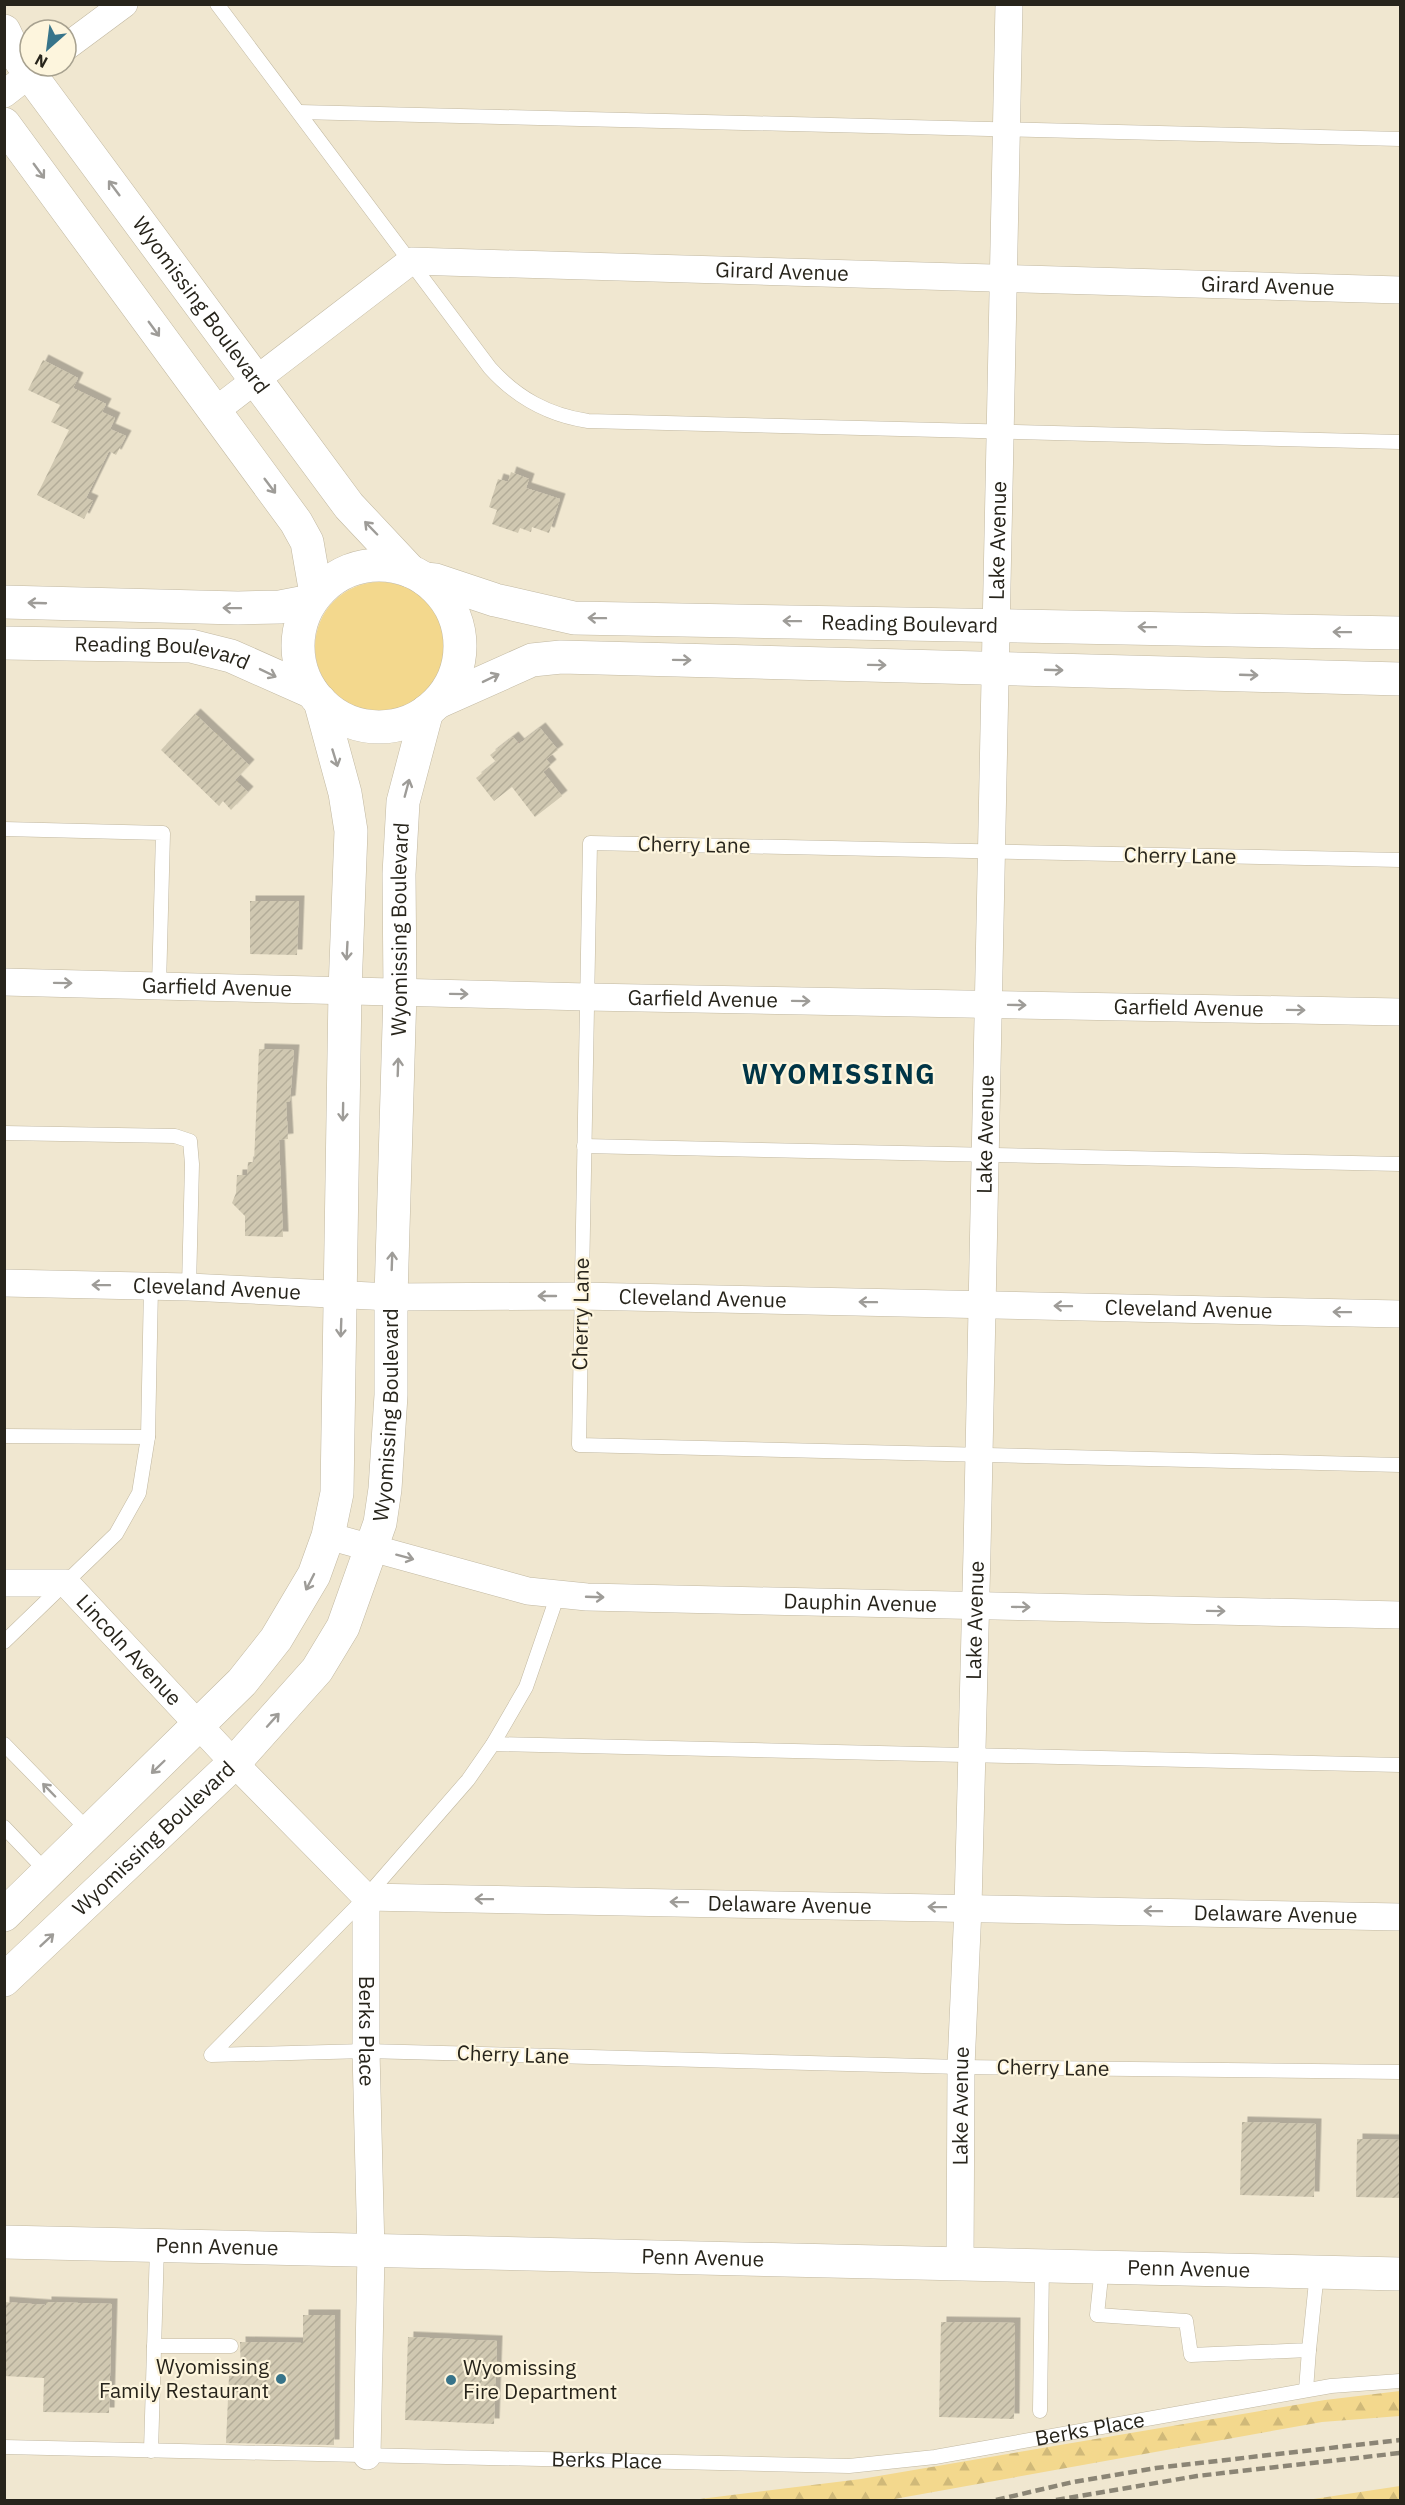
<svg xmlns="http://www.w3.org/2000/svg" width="1405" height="2505" font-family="'IBM Plex Sans',sans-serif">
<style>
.green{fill:#f3d88d}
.forest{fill:url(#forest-firs)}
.building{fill:url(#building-hatch);filter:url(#shadow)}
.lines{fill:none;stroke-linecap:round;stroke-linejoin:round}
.service-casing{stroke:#c1b8a1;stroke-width:15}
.minor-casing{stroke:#c1b8a1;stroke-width:28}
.tertiary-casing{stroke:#c1b8a1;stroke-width:34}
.secondary-casing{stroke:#c1b8a1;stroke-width:34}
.primary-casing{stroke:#c1b8a1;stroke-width:34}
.service{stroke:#fff;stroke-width:14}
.minor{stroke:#fff;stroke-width:27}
.tertiary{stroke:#fff;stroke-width:33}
.secondary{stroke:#fff;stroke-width:33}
.primary{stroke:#fff;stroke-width:33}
.rail{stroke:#8b8575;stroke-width:4.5;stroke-dasharray:9 4.5;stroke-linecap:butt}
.oneway{stroke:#9e9c98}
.poi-dot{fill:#37748a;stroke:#fdf5dd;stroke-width:2}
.labels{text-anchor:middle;stroke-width:4.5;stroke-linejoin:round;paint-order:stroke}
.street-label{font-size:21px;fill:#27241b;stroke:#fdf5dd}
.poi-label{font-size:21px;fill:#27241b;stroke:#fdf5dd;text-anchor:end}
.district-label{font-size:27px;font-weight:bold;letter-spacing:1.5px;fill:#003546;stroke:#fdf5dd}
</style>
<defs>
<pattern id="forest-firs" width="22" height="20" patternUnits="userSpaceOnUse" patternTransform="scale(1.5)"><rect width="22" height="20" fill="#f3d88d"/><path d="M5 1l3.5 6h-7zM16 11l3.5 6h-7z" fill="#d0b979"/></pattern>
<pattern id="building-hatch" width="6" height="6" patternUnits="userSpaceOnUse" patternTransform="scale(1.5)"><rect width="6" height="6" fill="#d0c8b1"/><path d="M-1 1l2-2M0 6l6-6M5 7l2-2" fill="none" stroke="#b3ac98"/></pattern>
<filter id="shadow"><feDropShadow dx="5.5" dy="-5.5" stdDeviation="0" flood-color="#0004"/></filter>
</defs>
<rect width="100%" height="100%" fill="#f0e7d0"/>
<path class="green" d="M315 647a65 65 0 1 1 130 0a65 65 0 1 1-130 0Z"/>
<path class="forest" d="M1400 2391V2416L1322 2422 889 2500H692L861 2479 1325 2400Z
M1400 2486V2500H1307Z"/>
<path class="building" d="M43 360 78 378 73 388 106 404 102 412 115 418 110 429 126 436 116 455 109 451 86 498 93 501 84 519 37 495 69 430 51 422 60 405 28 390Z
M511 472 529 479 526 488 560 499 549 533 532 527 531 532 520 528 518 533 492 524 497 510 489 507 498 479 508 482Z
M195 714 249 765 235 780 248 792 231 810 223 801 219 806 161 750Z
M540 728 558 750 546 759 551 765 543 772 562 796 535 817 512 787 494 801 476 778 496 762 490 755 513 737 519 744Z
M250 901H299L297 955 250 954Z
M259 1049 294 1050 290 1101 286 1102 288 1139 279 1140 283 1237 245 1236V1216L232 1203 236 1193 237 1175H247L248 1162H254Z
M1242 2122 1316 2124 1314 2197 1240 2195Z
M1357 2139 1401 2140V2198L1356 2197Z
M4 2302 46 2305V2302L112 2304 109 2413 43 2412 44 2378 4 2376Z
M303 2315H335L334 2445 226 2443 229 2376 241 2375 240 2342 303 2343Z
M941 2322 1015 2323 1014 2419 939 2417Z
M408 2337 497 2341 494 2424 405 2420Z"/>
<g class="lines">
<g class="service-casing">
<g id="service">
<path d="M217 4 490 368C517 398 548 415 588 421L1400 442"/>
<path d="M299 112 1400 139"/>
<path d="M4 829 163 833 159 986"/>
<path d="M1400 860 590 843 579 1445 1400 1465"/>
<path d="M4 1133 175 1136 190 1141 192 1164 189 1287"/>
<path d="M584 1146 1400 1164"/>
<path d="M4 1436 148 1437"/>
<path d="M558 1594 526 1687 493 1744 468 1780 366 1897 211 2055 366 2051 961 2067 1400 2072"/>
<path d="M4 1642 116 1534 139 1493 148 1437 151 1287"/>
<path d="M4 1744 90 1832"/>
<path d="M493 1744 1400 1765"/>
<path d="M4 1827 48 1873"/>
<path d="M1102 2267 1097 2315 1186 2321 1191 2355 1309 2350 1317 2272"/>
<path d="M154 2346H231"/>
<path d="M1306 2390 1309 2350"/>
<path d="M1040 2411 1042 2266"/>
<path id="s1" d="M4 2447 849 2466 935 2457 1331 2386 1400 2381"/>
<path d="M151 2451 157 2247"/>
</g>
</g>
<g class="minor-casing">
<g id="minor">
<path d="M66 47 124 4"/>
<path d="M4 94 40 66"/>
<path id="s2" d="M215 411 411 261 1400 290"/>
<path id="s3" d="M4 982 587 997 1400 1012"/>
<path id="s4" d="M4 1283 189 1287 391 1297 581 1296 1400 1314"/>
<path id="s5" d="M328 1536 528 1591 587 1597 1400 1615"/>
<path id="s6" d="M4 1583H66L234 1763 366 1897 1400 1917"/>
<path id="s7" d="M366 1897V2051L371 2252 367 2456"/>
<path id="s8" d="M960 2264 961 2067 968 1907 977 1551 1009 4"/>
</g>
</g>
<g class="tertiary-casing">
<g id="tertiary">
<path id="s9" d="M425 579 435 580 495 600 574 618 1400 633"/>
<path d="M4 602 238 608 280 607 311 601"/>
<path id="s10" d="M4 643 191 646 231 656 312 692"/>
<path d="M438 702 532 660 561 657 1400 679"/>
</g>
</g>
<g class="secondary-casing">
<g id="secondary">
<path id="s11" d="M4 31 12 48 29 73 349 506 410 571"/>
<path d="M4 124 296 522 307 542 316 594"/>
<circle cx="379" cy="646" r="81"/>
<path d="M4 1915 242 1682 276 1639 314 1575 328 1536 337 1493 345 991 351 831 345 793 320 701"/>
<path id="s12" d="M4 1980 234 1763 317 1670 343 1627 380 1523 385 1489 391 1395V1297L400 992 399 874 403 802 427 711"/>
</g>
</g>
<g class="primary-casing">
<g id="primary">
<path id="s13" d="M4 2242 1400 2274"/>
</g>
</g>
<use href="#service" class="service"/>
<use href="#minor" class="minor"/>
<use href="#tertiary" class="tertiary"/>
<use href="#secondary" class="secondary"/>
<use href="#primary" class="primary"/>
<path class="rail" d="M996 2500 1073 2482 1156 2468 1400 2440
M1056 2500 1197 2476 1400 2453"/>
</g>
<defs><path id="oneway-shaft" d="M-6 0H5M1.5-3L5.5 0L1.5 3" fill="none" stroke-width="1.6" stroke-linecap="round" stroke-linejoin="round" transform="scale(1.5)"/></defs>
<g class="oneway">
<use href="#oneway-shaft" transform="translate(39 171) rotate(54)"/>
<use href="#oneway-shaft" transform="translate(114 188) rotate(-127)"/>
<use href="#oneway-shaft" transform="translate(154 329) rotate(54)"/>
<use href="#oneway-shaft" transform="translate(270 486) rotate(53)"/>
<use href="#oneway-shaft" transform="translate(371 528) rotate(-134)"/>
<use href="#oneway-shaft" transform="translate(37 603) rotate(-178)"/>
<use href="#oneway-shaft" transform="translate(232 608) rotate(-179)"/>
<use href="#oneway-shaft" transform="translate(597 618) rotate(-179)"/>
<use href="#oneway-shaft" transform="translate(792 621) rotate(-179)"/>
<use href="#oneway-shaft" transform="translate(1147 627) rotate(-179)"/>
<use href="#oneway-shaft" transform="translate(1342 632) rotate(-179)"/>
<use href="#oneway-shaft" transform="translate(682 660) rotate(1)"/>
<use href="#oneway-shaft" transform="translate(877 665) rotate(1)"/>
<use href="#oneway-shaft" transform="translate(1054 670) rotate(2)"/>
<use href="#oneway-shaft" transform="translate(268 673) rotate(26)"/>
<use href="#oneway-shaft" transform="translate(1249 675) rotate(2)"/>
<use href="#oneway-shaft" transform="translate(491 678) rotate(-26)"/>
<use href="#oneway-shaft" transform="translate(335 758) rotate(73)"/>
<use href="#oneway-shaft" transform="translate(407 788) rotate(-75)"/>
<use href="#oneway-shaft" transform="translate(347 951) rotate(93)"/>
<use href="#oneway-shaft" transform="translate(63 983) rotate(1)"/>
<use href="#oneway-shaft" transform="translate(459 994) rotate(1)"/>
<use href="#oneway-shaft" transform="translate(801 1001) rotate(1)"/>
<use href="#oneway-shaft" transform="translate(1017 1005) rotate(1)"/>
<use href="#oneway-shaft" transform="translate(1296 1010) rotate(1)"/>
<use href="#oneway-shaft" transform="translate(398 1067) rotate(-88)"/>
<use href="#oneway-shaft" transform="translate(343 1112) rotate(91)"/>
<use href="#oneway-shaft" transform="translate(392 1261) rotate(-88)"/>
<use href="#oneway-shaft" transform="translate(101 1285) rotate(-179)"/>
<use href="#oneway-shaft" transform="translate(547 1296) rotate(180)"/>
<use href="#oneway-shaft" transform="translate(868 1302) rotate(-179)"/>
<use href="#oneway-shaft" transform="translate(1063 1306) rotate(-179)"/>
<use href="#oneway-shaft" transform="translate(1342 1312) rotate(-179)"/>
<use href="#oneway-shaft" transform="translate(341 1328) rotate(92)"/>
<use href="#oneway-shaft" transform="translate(405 1557) rotate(15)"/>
<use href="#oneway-shaft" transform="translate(310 1582) rotate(117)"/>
<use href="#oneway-shaft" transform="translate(595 1597) rotate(2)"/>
<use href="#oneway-shaft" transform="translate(1021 1607) rotate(1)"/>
<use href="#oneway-shaft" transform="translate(1216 1611) rotate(1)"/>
<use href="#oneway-shaft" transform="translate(273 1720) rotate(-48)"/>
<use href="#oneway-shaft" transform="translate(158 1767) rotate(136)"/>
<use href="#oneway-shaft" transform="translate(49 1790) rotate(-134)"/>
<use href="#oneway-shaft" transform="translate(484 1899) rotate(-179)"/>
<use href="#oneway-shaft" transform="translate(679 1902) rotate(-179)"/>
<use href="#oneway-shaft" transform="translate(937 1907) rotate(-179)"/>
<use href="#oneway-shaft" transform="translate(1153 1911) rotate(-179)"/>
<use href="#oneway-shaft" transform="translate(47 1940) rotate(-43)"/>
</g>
<g class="poi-dot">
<circle cx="281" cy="2379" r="6"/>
<circle cx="451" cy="2380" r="6"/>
</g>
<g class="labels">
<g class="street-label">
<text dy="7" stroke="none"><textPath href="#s2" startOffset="618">Girard Avenue</textPath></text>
<text dy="7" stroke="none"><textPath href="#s2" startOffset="1104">Girard Avenue</textPath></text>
<text dy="7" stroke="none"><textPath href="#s11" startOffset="338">Wyomissing Boulevard</textPath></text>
<text dy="7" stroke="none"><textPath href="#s8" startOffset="1724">Lake Avenue</textPath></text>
<text dy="7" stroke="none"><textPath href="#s9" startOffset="490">Reading Boulevard</textPath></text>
<text dy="7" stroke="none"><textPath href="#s10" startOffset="159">Reading Boulevard</textPath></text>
<text transform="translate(694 845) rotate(1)" y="7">Cherry Lane</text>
<text transform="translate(1180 856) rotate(1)" y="7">Cherry Lane</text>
<text dy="7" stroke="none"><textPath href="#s12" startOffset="1196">Wyomissing Boulevard</textPath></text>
<text dy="7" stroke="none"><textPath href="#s3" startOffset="213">Garfield Avenue</textPath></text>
<text dy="7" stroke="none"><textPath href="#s3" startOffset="699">Garfield Avenue</textPath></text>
<text dy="7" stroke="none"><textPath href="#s3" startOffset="1185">Garfield Avenue</textPath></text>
<text dy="7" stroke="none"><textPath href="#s8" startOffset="1130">Lake Avenue</textPath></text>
<text dy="7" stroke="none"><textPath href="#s4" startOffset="213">Cleveland Avenue</textPath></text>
<text dy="7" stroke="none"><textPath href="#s4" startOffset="699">Cleveland Avenue</textPath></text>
<text dy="7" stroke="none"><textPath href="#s4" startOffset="1185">Cleveland Avenue</textPath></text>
<text transform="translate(581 1314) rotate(-89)" y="7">Cherry Lane</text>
<text dy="7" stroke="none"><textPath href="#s12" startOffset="710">Wyomissing Boulevard</textPath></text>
<text dy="7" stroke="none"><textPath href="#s5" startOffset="540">Dauphin Avenue</textPath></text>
<text dy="7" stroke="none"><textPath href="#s8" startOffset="644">Lake Avenue</textPath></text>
<text dy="7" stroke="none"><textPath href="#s6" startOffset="154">Lincoln Avenue</textPath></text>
<text dy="7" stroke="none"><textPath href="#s12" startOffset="206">Wyomissing Boulevard</textPath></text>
<text dy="7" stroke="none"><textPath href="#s6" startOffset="920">Delaware Avenue</textPath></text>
<text dy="7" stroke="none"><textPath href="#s6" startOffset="1406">Delaware Avenue</textPath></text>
<text dy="7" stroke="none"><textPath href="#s7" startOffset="134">Berks Place</textPath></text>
<text transform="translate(513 2055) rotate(2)" y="7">Cherry Lane</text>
<text transform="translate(1053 2068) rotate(1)" y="7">Cherry Lane</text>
<text dy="7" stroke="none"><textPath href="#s8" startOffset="158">Lake Avenue</textPath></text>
<text dy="7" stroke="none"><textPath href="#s13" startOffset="213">Penn Avenue</textPath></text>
<text dy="7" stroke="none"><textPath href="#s13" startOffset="699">Penn Avenue</textPath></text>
<text dy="7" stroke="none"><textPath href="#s13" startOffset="1185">Penn Avenue</textPath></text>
<text dy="7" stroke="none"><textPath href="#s1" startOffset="1089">Berks Place</textPath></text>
<text dy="7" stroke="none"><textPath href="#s1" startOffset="603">Berks Place</textPath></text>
</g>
<g class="poi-label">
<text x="269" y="2374">Wyomissing<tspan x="269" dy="24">Family Restaurant</tspan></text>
<text x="463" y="2375" text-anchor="start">Wyomissing<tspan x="463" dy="24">Fire Department</tspan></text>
</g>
<g class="district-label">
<text x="839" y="1084">WYOMISSING</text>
</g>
</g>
<rect width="1405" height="2505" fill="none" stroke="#27241b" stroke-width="12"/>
<g transform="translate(48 48) rotate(208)"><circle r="28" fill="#fdf5dd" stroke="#a7a18f" stroke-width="1.5"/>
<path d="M0-4.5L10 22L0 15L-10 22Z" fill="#37748a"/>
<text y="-9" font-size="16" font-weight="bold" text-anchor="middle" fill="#27241b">N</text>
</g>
</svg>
